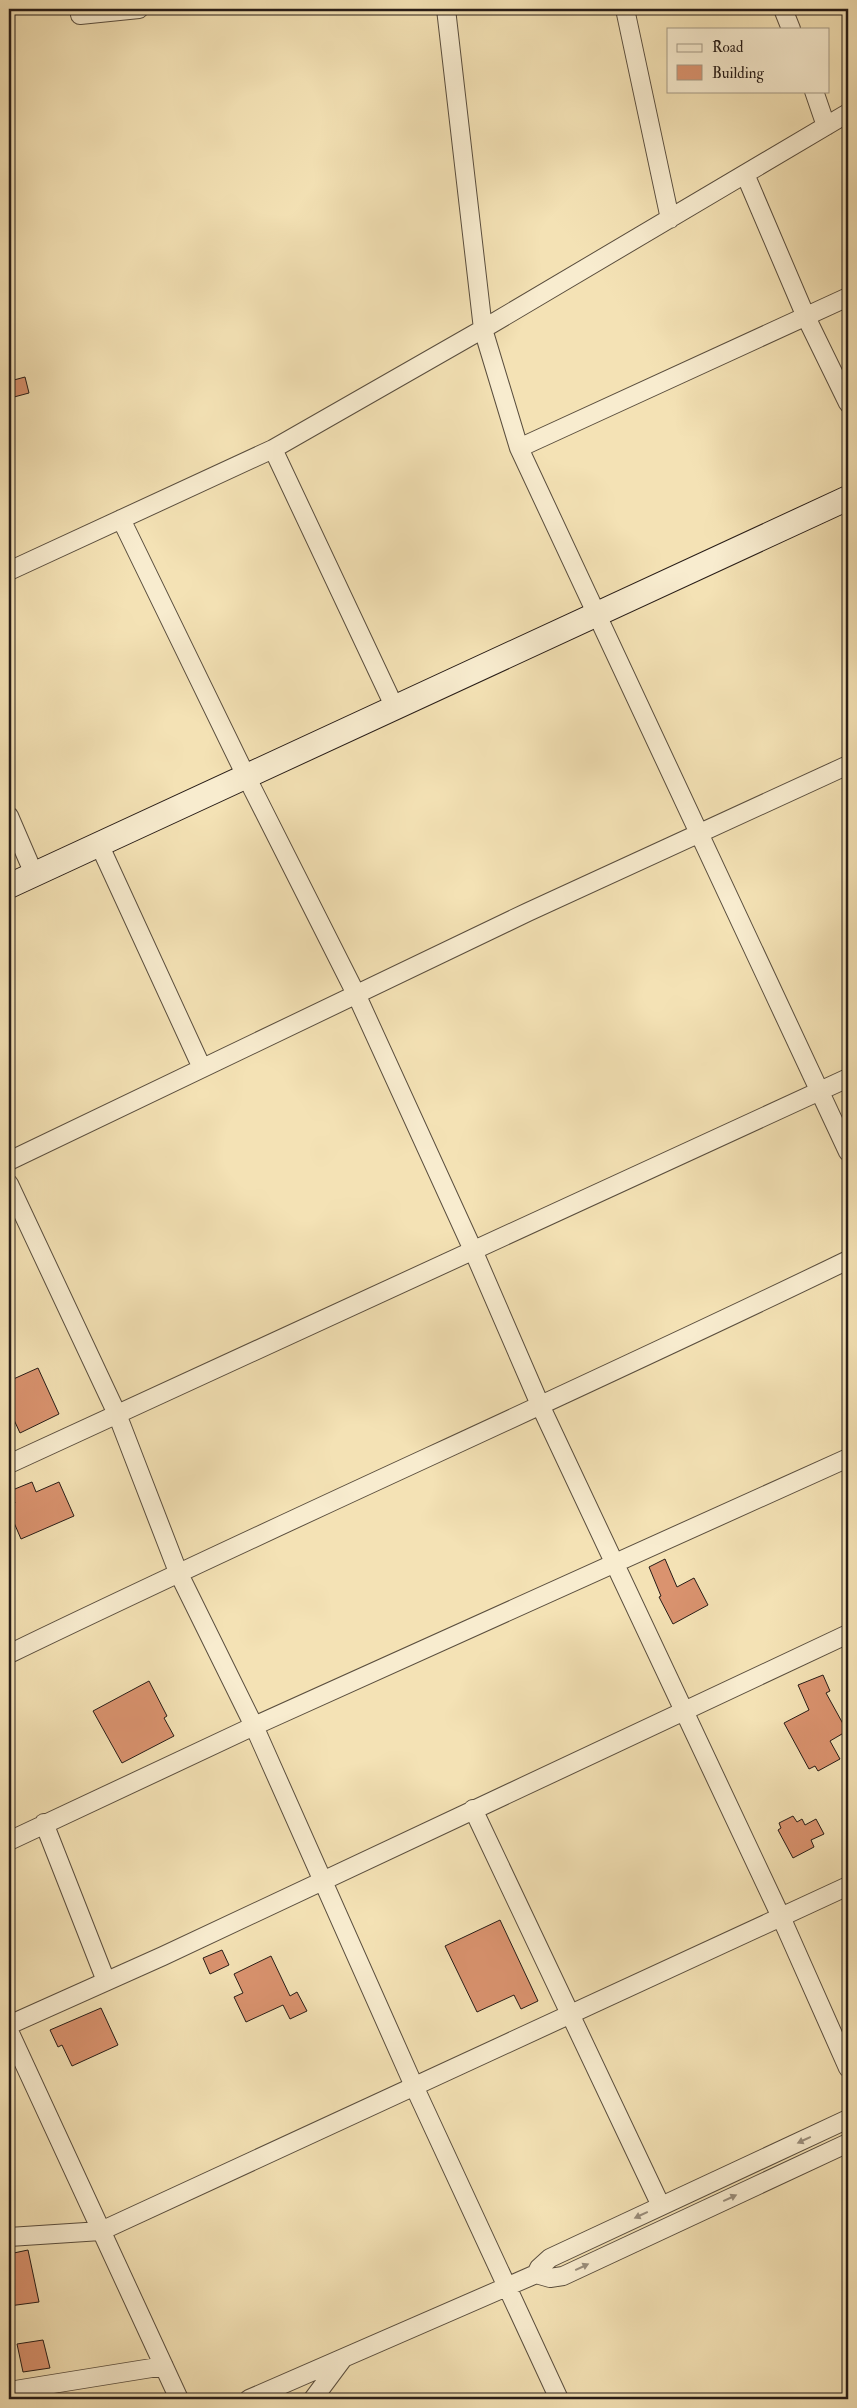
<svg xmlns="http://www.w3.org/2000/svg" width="857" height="2408" font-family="'IM FELL Double Pica',serif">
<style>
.building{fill:#da936f;stroke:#271c17}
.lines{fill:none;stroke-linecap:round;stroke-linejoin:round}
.street-casing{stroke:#5a4e3e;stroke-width:20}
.secondary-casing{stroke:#271c17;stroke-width:26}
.street{stroke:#f8eccf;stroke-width:18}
.secondary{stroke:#f8eccf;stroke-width:24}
.oneway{fill:#9a8e7c}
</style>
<rect width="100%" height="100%" fill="#f4e2b5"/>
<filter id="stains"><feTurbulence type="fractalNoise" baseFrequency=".004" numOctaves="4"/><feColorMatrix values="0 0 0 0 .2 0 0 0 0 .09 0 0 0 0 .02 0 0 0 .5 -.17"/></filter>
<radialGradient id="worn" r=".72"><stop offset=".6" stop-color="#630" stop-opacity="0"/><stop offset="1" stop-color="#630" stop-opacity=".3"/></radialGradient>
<path class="building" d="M25 377 29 393 14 397 10 381Z
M38 1368 59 1414 20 1433 9 1409V1381Z
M32 1482 36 1492 59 1482 74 1516 21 1539 9 1511V1506L15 1503 10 1491Z
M665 1559 677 1587 694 1578 708 1605 673 1624 659 1597 661 1596 649 1567Z
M823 1675 830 1691 826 1693 847 1731 830 1741 840 1759 818 1771 815 1766 809 1769 784 1723 809 1710 798 1685Z
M149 1681 167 1716 164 1718 174 1736 122 1763 93 1711Z
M793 1816 797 1822 802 1819 805 1825 816 1819 824 1834 811 1840 814 1847 793 1858 778 1830 781 1828 779 1823Z
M500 1920 538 2001 521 2009 514 1995 477 2012 445 1946Z
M222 1950 229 1965 210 1974 203 1958Z
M271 1956 290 1996 297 1992 307 2011 290 2019 283 2005 246 2022 234 1997 243 1993 234 1974Z
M101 2008 118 2045 72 2066 62 2045 58 2047 50 2030Z
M28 2250 39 2302 9 2306V2254Z
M43 2340 50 2368 23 2372 17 2344Z"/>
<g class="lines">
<g class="street-casing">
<path id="street" d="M446 9 483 329 519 448 848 1152
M625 9 670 219
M783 9 791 29
M80 15 139 9
M814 91 826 126
M745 174 806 317 848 403
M519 448 848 297
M273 449 395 708
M121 519 246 776 357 996 473 1250 541 1407 781 1917 848 2068
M9 571 273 449 483 329 848 113
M9 816 34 874
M99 844 202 1068
M9 1161 528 912 848 765
M9 1184 117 1414 178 1572 254 1726 414 2086 559 2399
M9 1464 848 1078
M9 1654C287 1519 570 1395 848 1260
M473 1809 661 2206
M44 1823 106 1981
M9 1841 254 1726 848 1458
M9 2025 163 1956 848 1634
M9 2031 179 2399
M9 2237 101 2231 848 1886
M536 2274 539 2268 550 2258 848 2119
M9 2391 164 2366
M249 2399 536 2274 550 2278 563 2276 848 2143
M313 2399 342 2360"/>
</g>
<g class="secondary-casing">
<path id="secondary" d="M9 886 848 498"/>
</g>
<use href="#street" class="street"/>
<use href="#secondary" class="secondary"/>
</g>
<defs><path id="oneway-solid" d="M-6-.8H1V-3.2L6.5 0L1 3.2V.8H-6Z" transform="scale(1.25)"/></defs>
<g class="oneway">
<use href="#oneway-solid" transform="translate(804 2140) rotate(155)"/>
<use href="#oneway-solid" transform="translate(730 2198) rotate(-25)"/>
<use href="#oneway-solid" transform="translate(641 2215) rotate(155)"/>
<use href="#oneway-solid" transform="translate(582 2267) rotate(-25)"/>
</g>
<rect width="857" height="2408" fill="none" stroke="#f4e2b5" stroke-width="30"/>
<rect x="10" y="10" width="837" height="2388" fill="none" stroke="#271c17" stroke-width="2.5"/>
<rect x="15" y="15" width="827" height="2378" fill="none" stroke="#271c17"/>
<rect x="667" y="28" width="162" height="65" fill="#f8eccf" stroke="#a49985"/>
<rect x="677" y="44" width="25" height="8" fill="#f8eccf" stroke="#a49985"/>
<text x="712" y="52" font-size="15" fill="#271c17">Road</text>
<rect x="677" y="65" width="25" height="15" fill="#da936f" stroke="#a49985"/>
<text x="712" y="78" font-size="15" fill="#271c17">Building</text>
<rect width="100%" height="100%" filter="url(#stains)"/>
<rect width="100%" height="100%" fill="url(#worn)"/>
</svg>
